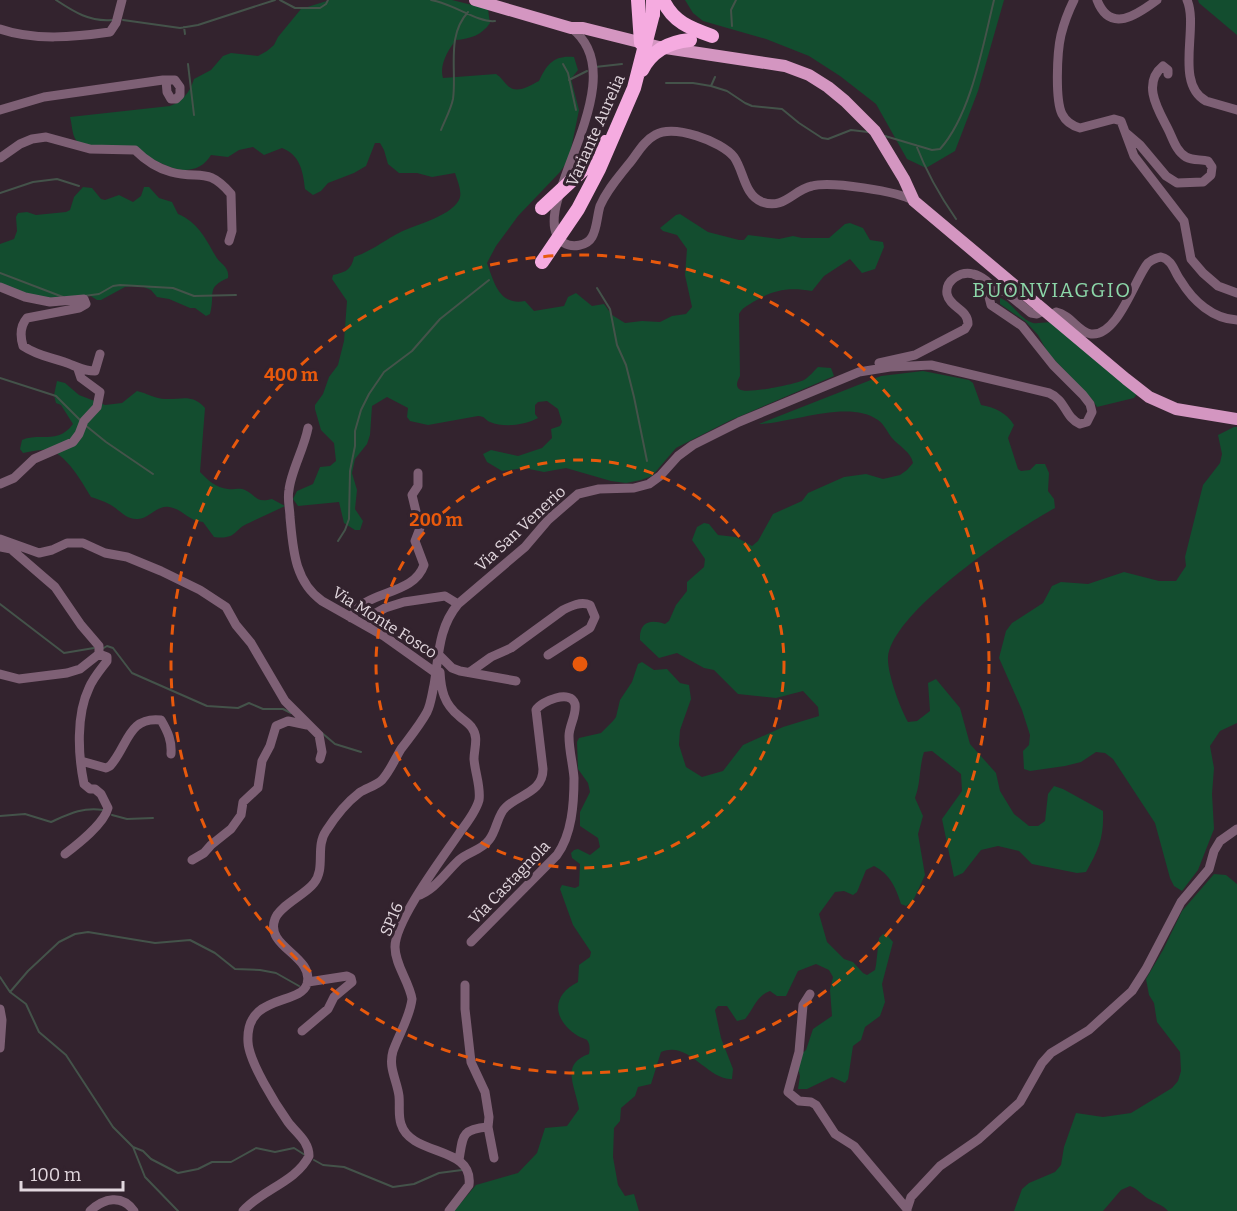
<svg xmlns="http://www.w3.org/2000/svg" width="1237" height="1211" font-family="Bitter,serif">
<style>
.green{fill:#134d2f}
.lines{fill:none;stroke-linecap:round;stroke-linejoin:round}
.stream{stroke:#44534a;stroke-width:2}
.minor{stroke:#7e6075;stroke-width:9}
.major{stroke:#d496c1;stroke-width:12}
.highway{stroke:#f5abe0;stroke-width:14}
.highway-bridge{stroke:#f5abe0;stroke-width:14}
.ring{fill:none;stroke:#e8590c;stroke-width:3;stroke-dasharray:10 8}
.labels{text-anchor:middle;stroke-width:6;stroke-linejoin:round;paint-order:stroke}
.street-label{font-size:16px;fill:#e2d7de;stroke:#33232e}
.quarter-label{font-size:20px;letter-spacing:1.5px;fill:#8cd7a9;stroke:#33232e}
.centre{fill:#e8590c;stroke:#33232e;stroke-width:3}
.ring-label{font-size:18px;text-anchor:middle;font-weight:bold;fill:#e8590c;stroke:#33232e;stroke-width:6;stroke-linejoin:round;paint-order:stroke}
</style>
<rect width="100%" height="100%" fill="#33232e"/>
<path class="green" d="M330 0H452L488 9 490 23C482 35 470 39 456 40 448 50 439 65 443 78L496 74C501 77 502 80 507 85 516 95 529 86 539 81 547 64 554 55 574 57L578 70 571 79 579 110 569 159 560 172 518 216 496 246 487 263C494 282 499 306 525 301L534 311 564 306 568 297 576 293 592 306 604 304 612 315 625 323 642 321 660 322 672 316 686 314 692 307 685 275 687 249 677 235 663 231 660 228 676 215 680 214 708 232 739 240H744L748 235 779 239 793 236 802 238H829L845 224 850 223 863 228 870 240 883 242 884 247 875 269 862 273 850 259 824 276 812 291C787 287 774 290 753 302 747 306 742 308 739 314L740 376C738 380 735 385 739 389 745 395 796 384 804 380 809 377 814 371 818 367L831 368 834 376 729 421 676 448 652 476 641 480 626 483 611 481 566 468 544 472 524 468 502 471 487 462 483 454 491 450 518 456 542 448 552 438 551 429 560 426 562 422 558 409 547 401 538 402 535 405V414L538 418C525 425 504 428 490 422 485 420 485 416 478 416L428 425 410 421 407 417 408 408 387 397 372 406 370 435 367 444 355 459 352 473 357 490 355 509 363 521 360 530H355L344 523 339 502 298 506 293 499 297 491 313 484 320 467 330 466 336 461 334 443 321 430 315 409V405L323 394 329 377 338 365 344 341 347 301 332 279 333 275C346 272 351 270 354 257 369 252 381 243 395 235 412 225 449 218 459 200 463 192 457 180 455 173L432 177 417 173H399L388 164 384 150 380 143H375L366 166 354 173 328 183 321 191 313 195 305 189C303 171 300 155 282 148L264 155 253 147 239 150 228 157 211 155C205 165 196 170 184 170 169 170 154 158 140 154 123 151 89 155 76 140 72 135 72 124 70 117L170 106C183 101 190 92 194 79L211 70 223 56 231 53 258 56 267 51 274 45 278 37 301 9Z
M685 0H1004L978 91 955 151 926 168 907 159 876 104 840 76 809 56 766 39 703 21 693 13Z
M1198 0H1237V35L1199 3Z
M83 187 92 188 101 199 105 200 119 195 133 202 141 196 144 187H149L159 198 172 202 178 214C197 222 205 237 215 255 219 264 230 266 228 278 205 288 216 293 210 314L206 316 195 308H190L169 299 157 297 151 290 139 285 125 287 101 300H97L89 295 51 299 17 291 0 283V244L14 239 17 231 16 217 18 213 27 212 36 215 66 212 70 210 74 197Z
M1000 298C1013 302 1019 319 1033 323 1039 324 1047 321 1054 323L1137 394 1134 398 1097 407 1091 398 1048 353 1038 335 1026 322 1000 304Z
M923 371 969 380 973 383 981 405C994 407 1007 413 1014 425L1008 438 1018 469 1021 471 1030 470 1036 464H1045L1049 473 1048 491 1054 499 1055 508C1015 530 893 610 888 657 887 673 900 708 908 722L917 721 930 711 928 683 936 679 960 708 970 744 996 773 1000 791 1014 814 1029 826H1038L1045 821 1048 794 1054 786 1063 789 1103 811C1104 837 1099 849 1086 872L1077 873 1032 864 1019 851 998 846 981 850 963 873 954 877 942 819 962 791 961 774 932 751 924 752C919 767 921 782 915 798L923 816 918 834 925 875 913 901 906 906 901 904C896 888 890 874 874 866L866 870 857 892 853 895 844 891 835 892 819 914 827 942 844 959 853 962 863 973 867 975 875 970 876 965 879 938 883 934 887 935 893 942 882 984 885 1002 880 1016 865 1027 861 1040 853 1046 848 1079 845 1083 832 1077 807 1089H798L800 1076 797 1065 798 1057 806 1050 813 1029 832 1016 830 990 833 977 829 970 816 964 798 971 786 996H777L770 991C756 996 754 1009 745 1019L737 1021 727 1006H718L715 1010 721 1038 733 1069 732 1079C707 1080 689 1040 661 1052L651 1084 638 1087 635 1096 621 1108 620 1121 614 1128 613 1157 618 1185 625 1196 634 1194 639 1211H454L476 1185 518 1173 537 1153 545 1128 567 1126 579 1109C575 1085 560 1064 589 1054 590 1049 590 1044 587 1040 585 1039 580 1037 578 1036 553 1020 550 996 578 982L579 965 590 957 591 952 573 925 560 889 562 885 575 888 579 886 580 864 572 858 571 853 574 850 578 849 590 855 600 847 598 838 580 826V812L590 792 588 783 578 769 577 742 579 738 601 733 613 721 616 717 620 700 632 682 638 664 642 662 654 670 667 669 680 683 689 685 691 699 680 730 679 745 686 767 702 777 723 771 743 745 783 727 819 716 818 707 803 691 776 698 738 694 714 670 704 668 677 653 659 658 640 640C639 622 650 619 665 624L669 621 676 605 687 591V582L704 567 705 559 692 540 697 527 704 523 709 524 718 535 736 537 752 546 758 541 773 514 802 501 808 493 844 477 866 474 883 479 900 475 907 470 913 463C911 452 899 446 892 438 888 433 884 424 878 420 849 399 792 423 759 424L881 376Z
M57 381 65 383 79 395 105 405 122 403 137 391C146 393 156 399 165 399 181 400 192 393 205 408L200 472C208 480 216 488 228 489 232 490 238 488 242 489 256 493 254 504 272 499L285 506C273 512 261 517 249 523 233 529 238 540 214 537L203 522C188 521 183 509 169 507 157 505 150 518 138 519 126 520 119 509 109 504 104 501 97 499 91 497 83 484 65 451 47 450 39 449 31 452 23 453L20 449 22 440C39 432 58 445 73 424L61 405 56 403 54 395Z
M1234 427H1237V723L1220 731 1210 746 1214 768 1212 794 1214 829 1198 870 1182 891 1174 886 1170 878 1155 823 1113 759 1105 753 1096 752 1081 762 1065 766 1030 771 1024 769 1023 751 1029 745 1030 735 1022 710 999 658 1006 631 1012 623 1043 603 1052 586 1061 582 1088 584 1124 572 1159 581H1176L1186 566 1185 557 1203 485 1220 463 1222 454 1218 435Z
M1214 874 1226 875 1237 884V1211H1168C1163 1205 1157 1204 1151 1200 1142 1196 1140 1190 1130 1186L1121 1190 1103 1211H1014L1022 1189 1029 1183 1055 1172 1061 1165 1064 1147 1076 1113 1103 1117 1131 1113 1172 1088 1178 1081 1181 1071 1180 1052 1157 1022 1154 1003 1149 995 1146 979 1163 950 1182 911Z"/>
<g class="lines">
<path class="stream" d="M56 0C74 12 90 22 112 20
M280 0 295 8H320L326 4 328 0
M431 0C452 3 478 23 495 21
M123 20 180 28 198 25 275 0
M732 26 731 10 736 0
M184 27 185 34
M188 64 194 115
M563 64 568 73 576 110
M595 67 622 64
M569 80 587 71
M666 83H693L711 86 727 91 745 103 752 106 782 109 799 123 822 138 828 139 851 130 868 132
M711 86 715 77
M441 130C445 120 451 109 453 99 457 70 446 36 468 12
M885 136 932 150 940 149C971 115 983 45 994 0
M916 145C926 171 940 196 956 219
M0 193 33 182 57 179 79 186
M0 273 63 297
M597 288 610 309 617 345 626 365 634 397 647 461
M84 296 99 294 113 286 120 285 173 288 194 296 236 295
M0 378 56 396 81 421
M85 425 106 442 153 474
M338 541 345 530 349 519 350 471 355 446V431L361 410 369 394 384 372 412 351 440 319 489 280
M0 604 64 653 94 648
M102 649 107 646 113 648 132 673 207 706 238 708 249 703 263 709H283L291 713
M322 733 335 744 361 752
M112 815 127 819 153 818
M0 816 25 814 51 822C69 814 82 807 103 810
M0 977 10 992 26 1004 39 1032 66 1055 113 1127 133 1147 145 1177 178 1211
M10 992 28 971 59 942 75 934 88 932 155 943 190 940 215 953 235 969 260 970 276 973 299 986
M133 1147 143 1151 151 1159 178 1173 198 1169 212 1162H231L256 1148 275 1152 294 1148 305 1155
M314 1160 323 1165 344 1167 393 1187 414 1184 439 1173 462 1170"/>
<path class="minor" d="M1074 0C1068 12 1064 23 1061 35 1057 52 1055 100 1062 114 1066 122 1073 126 1080 128L1114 119 1121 121 1134 156 1184 221 1191 259 1203 273 1218 286 1237 293
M1097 0C1110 34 1137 15 1157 0
M1187 0C1199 27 1174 83 1206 101L1237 110
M571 28C641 80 520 214 564 243 572 248 587 246 592 237 597 229 597 216 600 206 607 190 617 179 628 165 637 155 642 142 655 135 674 124 721 141 734 157 744 171 744 195 762 202 784 210 793 190 812 186 830 181 898 191 914 201
M0 29C34 41 75 37 110 32L116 23 122 0
M0 110 44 97 163 80H175L180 87V95L176 99H171L167 92 166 80
M1126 133 1140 145 1166 176 1177 183 1203 182 1211 175 1212 167 1208 161C1201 159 1193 161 1186 157 1176 151 1173 139 1168 129 1159 111 1141 84 1163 66L1168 70V74
M0 158 20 144 32 139 46 137 90 149 135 150C145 160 157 168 171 172 200 180 207 166 231 194L232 231 229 241
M0 287 25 297 50 302 84 299 86 304 79 308 27 318C20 326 20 336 23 346 41 358 54 357 72 365 80 368 85 371 95 371L100 354
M1051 315 1056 312C1071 315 1079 333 1091 334 1118 337 1135 278 1148 263 1152 259 1156 258 1161 257 1173 260 1174 272 1181 281 1193 301 1213 319 1237 320
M879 363 915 355 965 329 968 324C968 309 950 308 947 294 945 280 961 271 973 274 982 276 991 284 996 291
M308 428C304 449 291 471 289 490 287 499 290 509 290 517 293 548 294 581 322 601L384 636 436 673
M0 484 14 478 34 459 73 442 79 434 84 421 97 407 100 392 81 378 78 369
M0 539 39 553 52 550 67 543H83L105 553 127 557 161 571 200 590 226 607 236 625 251 643 285 701 319 735 322 752 320 759
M0 547 11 549 55 587 81 625 99 646V654
M351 618C364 589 413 597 424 565L415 541 420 528 412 495 418 486V473
M370 627 376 613 385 608 404 602 445 596 458 604
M438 654 452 668 460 671 516 681
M440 672C441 690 444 704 459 716 463 720 469 723 472 728 479 737 474 749 474 759 475 773 481 787 479 800 476 811 467 823 460 832 444 856 395 920 395 947 395 965 409 981 412 999 410 1017 399 1034 393 1051 388 1068 397 1080 399 1096 400 1106 398 1115 401 1124 411 1157 474 1145 469 1185L449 1211
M470 672 491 657 511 648 563 610C571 606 581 601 590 605L595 617 590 628 548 655
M0 674 19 679 67 673 80 669 99 654 107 657V661C101 669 93 678 89 688 76 715 78 755 84 784L90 789H95L101 794 108 808C104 824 78 844 65 854
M81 761 106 768 110 766C128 746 128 716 161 720 168 732 172 741 171 754
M192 860 204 853 211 845 231 829 241 815 243 802 258 788 262 761 270 746 276 726 288 721 307 725
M417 896C435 890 445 873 459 860 468 852 482 850 489 840 497 830 497 815 506 807 520 794 543 792 543 769L536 710C541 701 571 689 575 704 577 714 569 726 569 736 569 751 573 764 574 778 574 804 572 834 557 855L471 942
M810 994 803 1005 799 1052 788 1092 799 1101 811 1102 816 1105 835 1134 854 1146 907 1209V1211
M0 1009 2 1020 0 1048
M302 1031 328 1009 334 997 352 982 351 978 347 976 308 982
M488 1127 494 1158
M459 1160C463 1136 461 1129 488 1127L489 1117 485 1092 471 1062 465 1009V985
M907 1209 911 1197 940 1166 979 1139 1020 1102 1042 1063 1051 1053 1089 1030 1132 991 1146 969 1181 902 1209 869 1214 851 1220 841 1237 829
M90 1211C104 1198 122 1194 134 1211
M243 1211C261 1190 296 1182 309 1156 309 1141 296 1133 288 1122 276 1105 249 1062 248 1042 245 993 300 1006 307 984 315 956 264 947 275 919 279 906 305 895 314 883 326 868 315 847 326 831 335 817 346 803 359 793 366 788 376 786 382 780 390 771 395 759 401 749 410 737 420 725 427 712 431 704 432 694 434 685 439 656 438 628 458 604L525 547 548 520 578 494 599 489 634 488 649 484 660 476 678 456 693 445 739 422 859 372 890 367 931 365 1049 393C1066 400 1065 418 1080 424L1087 422 1092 412 1090 404 1083 395 1053 365 1022 326 991 305 989 297 993 292 1004 291 1031 313 1037 314 1045 310"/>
<path class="major" d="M475 0 571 28H583L659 47 785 66 809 75 828 87 845 101 875 131 904 179 914 201 1126 379 1149 397 1176 409 1237 419"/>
<path class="highway" d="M663 0C673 22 690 28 712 36
M653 14V0"/>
<path class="highway-bridge" d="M638 0 641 43
M642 70C652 50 669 42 690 40
M542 208 585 168 605 142
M542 262 578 209 599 169 634 88 653 14"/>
</g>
<g class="ring">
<circle cx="580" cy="664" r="204"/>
<circle cx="580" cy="664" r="409"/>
</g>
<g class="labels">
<g class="street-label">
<text transform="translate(595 130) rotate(-66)" y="6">Variante Aurelia</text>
<text transform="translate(520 528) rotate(-43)" y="6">Via San Venerio</text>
<text transform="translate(385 622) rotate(32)" y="6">Via Monte Fosco</text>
<text transform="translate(509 882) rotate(-46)" y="6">Via Castagnola</text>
<text transform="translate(391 919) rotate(-67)" y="6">SP16</text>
</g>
<g class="quarter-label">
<text x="1052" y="297">BUONVIAGGIO</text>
</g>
</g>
<circle cx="580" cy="664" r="9" class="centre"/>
<g class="ring-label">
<text x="291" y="381">400 m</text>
<text x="436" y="526">200 m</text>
</g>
<path d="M21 1181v9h102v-9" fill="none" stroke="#e2d7de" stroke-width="3"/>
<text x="30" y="1181" font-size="18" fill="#e2d7de" stroke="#33232e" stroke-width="4.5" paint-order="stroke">100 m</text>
</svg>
